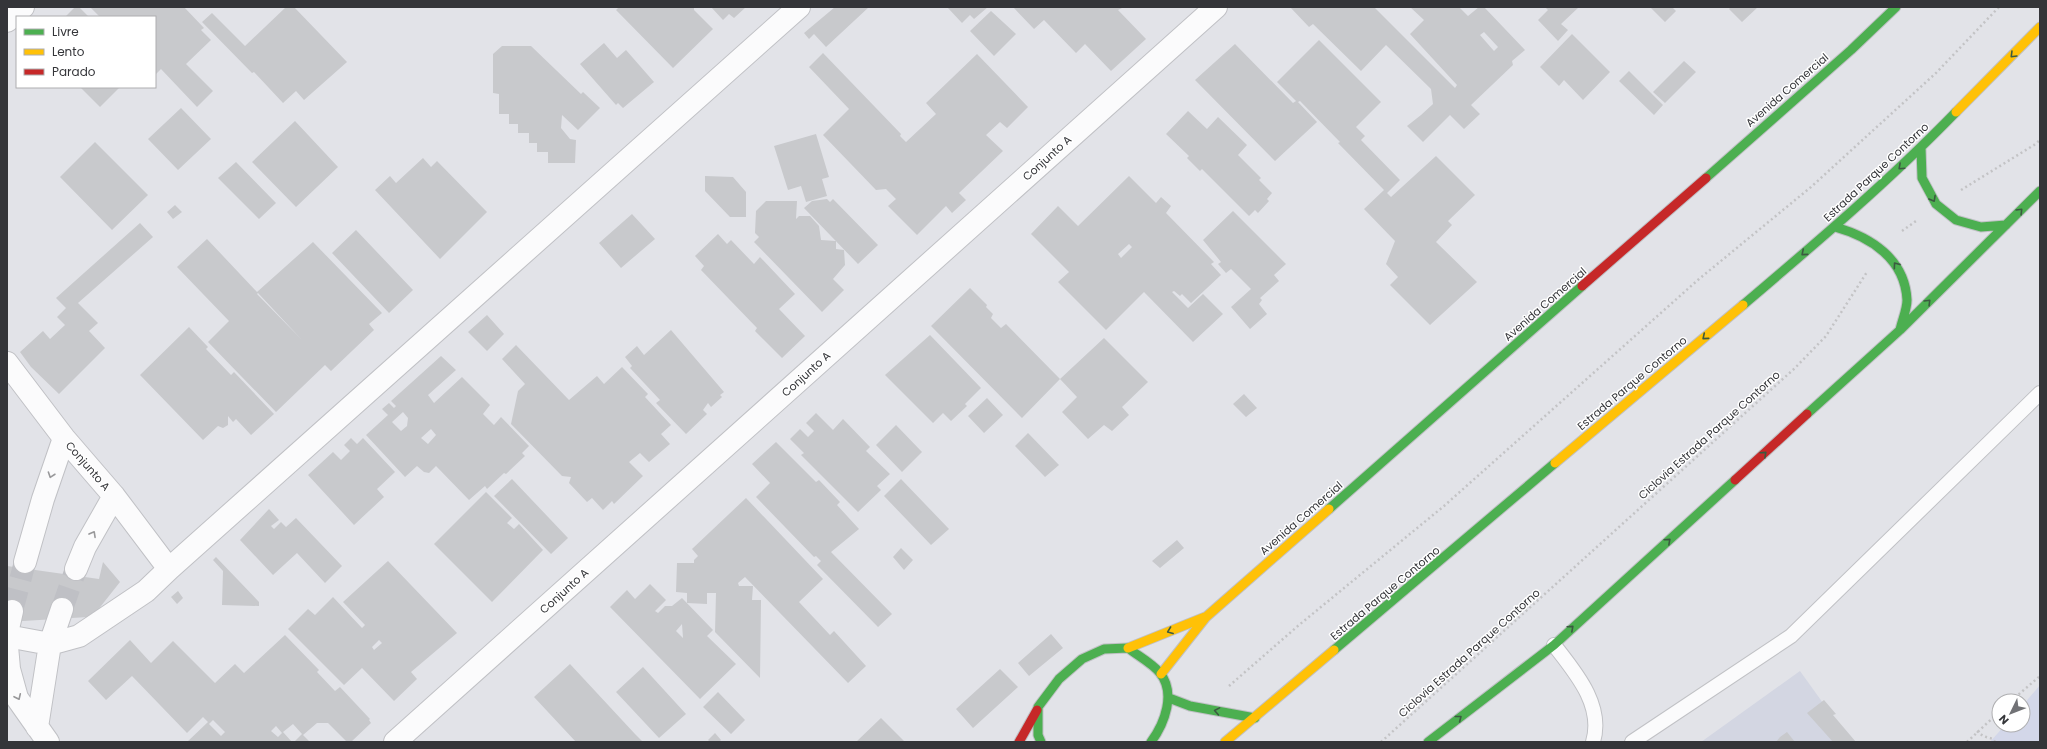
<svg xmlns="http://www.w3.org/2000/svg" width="2047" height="749" font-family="Poppins,sans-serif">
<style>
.built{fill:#d3d6e2}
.green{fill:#d3d7e9}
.building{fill:#c8c9cc;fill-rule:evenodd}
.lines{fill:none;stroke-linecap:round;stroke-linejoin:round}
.street-tunnel{stroke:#bfc0c5;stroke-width:22;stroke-dasharray:22 11;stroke-linecap:butt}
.lane-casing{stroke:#c0c1c5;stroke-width:16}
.street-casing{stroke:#c0c1c5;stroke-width:24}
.fast-casing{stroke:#c0c1c5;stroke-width:11}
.slow-casing{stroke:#c0c1c5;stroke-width:11}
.jam-casing{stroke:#c0c1c5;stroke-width:11}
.path{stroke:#c3c3c5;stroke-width:2.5;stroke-dasharray:2 3;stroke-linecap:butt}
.lane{stroke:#fbfbfc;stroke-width:14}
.street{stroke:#fbfbfc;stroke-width:22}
.fast{stroke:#4caf50;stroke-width:9}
.slow{stroke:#ffc107;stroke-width:9}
.jam{stroke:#c62828;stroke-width:9}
.oneway{stroke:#3b5a40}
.oneway2{stroke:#98989a}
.labels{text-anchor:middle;stroke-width:3;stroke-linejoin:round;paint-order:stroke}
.street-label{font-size:11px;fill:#343539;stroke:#fff}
</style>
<rect width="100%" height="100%" fill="#e2e3e8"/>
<path class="built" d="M1800 671 1851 742H1701Z"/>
<path class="green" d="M2040 685V742H1990L2005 725H2023V705Z"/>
<path class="building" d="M75 7H79L89 17H65Z
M90 7H184L204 28 201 30 211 40 186 64 213 91 197 107 161 69 156 74 155 73V17H100Z
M286 7H294L347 62 304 100 296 91 283 103 254 72 252 73 202 22 212 13 245 46Z
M619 7H694V10L713 29 673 68 616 10Z
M711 7H746L734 18 729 14 723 20Z
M835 7H869L826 47 814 34 809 39 804 33Z
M947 7H988L974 19 970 15 962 23Z
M1013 7H1124L1118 10 1146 39 1111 71 1085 44 1076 53 1044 20 1034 29Z
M1290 7H1374L1455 88 1457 85 1410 34 1424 20 1410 7H1459L1468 16 1479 7H1484L1525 50 1512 61 1513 65 1471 105 1480 114 1464 129 1450 115 1423 142 1407 126 1421 115 1433 104 1431 89 1386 45 1361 71 1313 24 1309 27ZM1484 32 1498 47 1494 51 1480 35Z
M1545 7H1579L1561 24 1568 30 1558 41 1538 20 1548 10Z
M1650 7H1672L1676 11 1665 22Z
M1731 7H1758L1742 22 1729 9Z
M991 11 1016 34 994 56 970 31Z
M1572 34 1610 72 1583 100 1564 80 1559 86 1540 67Z
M1319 40 1381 102 1356 127 1365 136 1361 140 1400 180 1387 193 1391 197 1436 156 1475 195 1448 221 1452 225 1436 242 1477 282 1430 325 1390 285 1398 277 1386 264 1395 241 1364 209 1384 190 1338 143 1340 142 1300 101 1298 102 1317 122 1275 161 1195 80 1235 44 1293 103 1296 101 1277 82Z
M604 43 617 58 626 50 654 82 623 108 618 103 616 105 580 64Z
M502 46H531L581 94 583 92 600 108 578 130 562 115 561 128 570 139 576 140 575 163H548V152H537V143H529V133H518V124H509V114H499V94L493 93V54Z
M823 53 901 134 900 136 906 142 936 114 926 103 977 54 1028 107 1007 128 1000 122 986 135 1003 151 959 193 966 200 952 213 946 206 917 235 888 206 896 199 886 189 876 190 823 135 849 109 809 67Z
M1684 61 1696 72 1665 103 1653 92Z
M1629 71 1663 105 1654 115 1619 81Z
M80 87H120L100 107Z
M181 108 211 139 178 170 148 139Z
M1188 111 1207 129 1218 117 1247 145 1238 155 1261 178 1259 180 1272 193 1267 199 1269 201 1258 213 1255 210 1249 216 1202 169 1200 171 1187 158 1189 156 1166 134Z
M295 121 338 167 296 207 252 162Z
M816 134 829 177 822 179 827 196 806 202 801 186 788 190 774 146Z
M95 142 148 195 112 230 60 177Z
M423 158 431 167 437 161 487 212 440 259 375 190 390 176 396 183Z
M236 162 276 203 259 219 218 178Z
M705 176 733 177 746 192V217H730L705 191Z
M1129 176 1156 203 1161 197 1171 206 1166 213 1214 262 1211 264 1221 275 1191 303 1182 294 1180 296 1174 291 1172 292 1188 308 1203 294 1223 314 1193 342 1144 292 1106 330 1058 282 1069 272 1031 234 1058 206 1078 226ZM1129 244 1132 247 1121 258 1118 254Z
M827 199 830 202 833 199 878 245 858 264 804 208 812 201Z
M766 201H797L796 219 799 216H810L819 226 821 240 836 241V249L844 250 845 265 833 279 844 290 822 312 754 242 759 237 755 233 756 211Z
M175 205 182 212 173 219 167 212Z
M1233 211 1286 264 1274 275 1279 281 1260 298 1262 300 1259 304 1267 314 1250 329 1231 307 1251 289 1231 269 1226 273 1218 264 1221 262 1203 240Z
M632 214 655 239 621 268 599 243Z
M140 223 153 237 78 303 98 323 89 331 105 348 59 394 31 367 20 352 43 331 50 339 65 325 57 317 66 308 56 298Z
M356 230 413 290 389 313 332 253Z
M718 234 727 244 731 240 754 264 760 257 795 294 779 309 805 336 782 358 755 331 757 328 701 270 704 266 695 256Z
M207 239 257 292 313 242 382 313 369 324 374 330 331 371 325 365 276 412 208 342 229 321 177 267ZM258 293 302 340 257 294Z
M970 288 987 305 986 307 993 314 991 318 1001 328 1006 324 1060 379 1104 338 1148 382 1122 407 1129 415 1112 431 1104 425 1088 439 1062 412 1077 397 1060 379 1022 418 931 326Z
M487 315 504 334 487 351 468 332Z
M189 327 208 347 206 349 231 375 234 372 274 414 251 435 236 419 233 422 228 416V425L223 428 218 426 203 440 140 375Z
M671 330 724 392 720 395 722 397 711 407 708 403 703 410 707 414 686 434 656 403 660 400 630 368 632 366 625 357 637 346 644 355Z
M930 335 981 388 965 404 967 406 951 421 943 413 933 423 885 375Z
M516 345 569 400 597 376 604 384 622 367 648 394 645 397 671 425 661 434 670 444 649 462 640 453 629 462 643 476 614 504 612 501 603 510 592 498 587 502 569 483 571 477 562 476 511 424 518 391 525 384 502 359Z
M441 356 456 370 428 395 434 403 462 377 490 405 483 414 494 425 501 417 529 446 522 453 525 456 506 474 504 473 487 489 485 486 469 500 436 466 429 473 424 472 417 466 405 477 366 435 388 415 382 409 389 403 394 408 396 406 391 401ZM403 412 408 418 407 426 401 431 392 422ZM431 429 436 435 428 444 421 438Z
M1244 394 1257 408 1246 417 1233 404Z
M987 398 1003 415 984 433 968 416Z
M816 413 833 430 843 419 870 447 866 451 890 474 877 486 881 490 858 512 801 455 804 453 790 439 800 429 808 437 814 431 806 423Z
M896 425 922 452 902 472 876 445Z
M1028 433 1059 465 1045 477 1015 446Z
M351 438 357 444 363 438 395 472 377 489 384 497 354 525 308 475 333 452 341 460 350 451 344 445Z
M776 442 816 482 819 480 840 502 837 505 859 529 831 552 892 614 878 627 817 565 821 561 816 556 814 557 756 497 770 483 752 464Z
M512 479 568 538 551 554 494 496Z
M901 479 949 529 931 545 884 496Z
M486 492 512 518 507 523 514 529 519 524 543 550 492 602 434 544Z
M746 498 823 579 799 602 830 635 834 631 866 666 848 683 745 577 738 583 739 586H753L752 600H761L760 678 715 632 716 593H707V604L687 603V593L676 592 677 563H694V560L698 556 692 549Z
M269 509 279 520 271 526 274 529 281 522 286 527 296 518 342 566 325 583 297 553 273 575 240 540Z
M1177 540 1184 548 1160 568 1152 561Z
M901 548 913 560 904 570 893 557Z
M216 557 259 602V606L222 605 223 571 213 560Z
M388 561 457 633 411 672 417 679 394 701 362 668 344 685 288 629 308 609 315 615 333 597 362 628 365 625 343 602ZM379 640 382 643 374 650 372 647Z
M103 562 120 582 86 625 88 617 7 622V566L99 579Z
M650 584 666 600 655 611 658 613 665 606H672L682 598 713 630 707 636 736 664 700 699 610 607 627 590 635 599ZM682 624 683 638 676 631Z
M178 591 183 598 177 604 171 597Z
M1051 634 1063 648 1029 676 1018 663Z
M285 635 319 670 317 672 335 691 340 687 370 719 369 720 371 723 351 742H347L328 723H317L303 735 310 742H294L302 734 293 724 283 732 292 742H187L208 722 203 717 187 733 132 676 106 700 88 681 130 640 151 663 173 641 215 683 235 664 244 673ZM213 720 225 732 221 736 209 724ZM276 726 282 733 278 737 271 731Z
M570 664 635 734 643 742H576L534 697Z
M643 667 686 714 659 738 616 692Z
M1000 669 1018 687 973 728 956 709Z
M718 692 745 720 731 734 703 707Z
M1824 700 1836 714 1833 715 1856 742H1833L1807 713Z
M881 718 905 742H856Z
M1787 732 1795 742H1776L1780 737Z
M715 733 721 740 719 742H710L708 740Z"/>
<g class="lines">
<path class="street-tunnel" d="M62 609 76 569
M12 611 25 562"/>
<g class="lane-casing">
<path id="lane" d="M1554 645C1575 672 1604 705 1593 742
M1632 742 1791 636 2040 393"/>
</g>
<g class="street-casing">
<path id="street" d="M7 21 23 7
M7 363 64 438 114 496 169 569
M25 562 43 499 64 438
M76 569 85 547 114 496
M7 633 12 611
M7 636 50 644 79 636 146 591 169 569 799 7
M7 646 9 669 17 698 48 742
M37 727 50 644 62 609
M395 742 1216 7"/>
</g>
<g class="fast-casing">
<path id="fast" d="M1921 148 1922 178 1936 204 1956 220 1981 227 2006 225
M1706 178 1851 50 1896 7
M1835 227C1871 237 1905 259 1907 300 1907 310 1902 320 1900 330
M1743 305C1816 243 1889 181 1956 112
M1807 414 1900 330 2040 191
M1329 509 1582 286
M1334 650 1555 463
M1169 698 1190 706 1255 718
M1041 742 1038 735V707L1059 679 1082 659 1104 649 1128 648C1138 656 1152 663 1160 673 1176 693 1165 723 1151 742
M1428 742 1554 645 1735 480"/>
</g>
<g class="slow-casing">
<path id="slow" d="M1956 112 2040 27
M1555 463 1743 305
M1128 648 1205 617
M1161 674 1206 617 1329 509
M1225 742 1334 650"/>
</g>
<g class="jam-casing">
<path id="jam" d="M1582 286 1706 178
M1735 480 1807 414
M1019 742 1037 710"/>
</g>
<path class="path" d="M1961 190 2034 145 2040 140
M1902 231 1916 221
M1229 686 1299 625 1444 506 1699 279 1811 187 1936 73 1999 7
M2011 701 2040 676
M1977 731 1983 736 1993 739 1995 742
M1381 742 1795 368 1826 336 1867 272
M1967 742 1999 712"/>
<use href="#lane" class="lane"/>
<use href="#street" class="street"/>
<use href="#fast" class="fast"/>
<use href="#slow" class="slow"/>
<use href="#jam" class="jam"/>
</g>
<defs><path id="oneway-chevron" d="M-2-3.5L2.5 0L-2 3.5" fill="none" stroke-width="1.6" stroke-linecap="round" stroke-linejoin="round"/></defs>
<g class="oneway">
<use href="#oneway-chevron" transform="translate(2013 55) rotate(135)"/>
<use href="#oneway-chevron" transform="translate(1901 167) rotate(137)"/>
<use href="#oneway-chevron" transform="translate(1933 199) rotate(61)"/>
<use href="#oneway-chevron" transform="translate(2020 211) rotate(-45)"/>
<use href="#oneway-chevron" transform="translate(1804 253) rotate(140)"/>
<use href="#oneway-chevron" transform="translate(1896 265) rotate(-126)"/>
<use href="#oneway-chevron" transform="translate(1928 302) rotate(-45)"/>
<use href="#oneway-chevron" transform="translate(1705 337) rotate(140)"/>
<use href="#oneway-chevron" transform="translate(1764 454) rotate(-42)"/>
<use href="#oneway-chevron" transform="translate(1668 541) rotate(-42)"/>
<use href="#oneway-chevron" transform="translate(1571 628) rotate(-42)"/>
<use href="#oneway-chevron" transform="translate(1170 631) rotate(159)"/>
<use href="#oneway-chevron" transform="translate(1217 711) rotate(-170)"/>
<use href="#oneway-chevron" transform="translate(1459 718) rotate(-38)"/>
</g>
<g class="oneway2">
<use href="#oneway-chevron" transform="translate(51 475) rotate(109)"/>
<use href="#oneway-chevron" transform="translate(93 534) rotate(-61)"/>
<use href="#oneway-chevron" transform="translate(18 697) rotate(65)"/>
</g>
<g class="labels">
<g class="street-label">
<text transform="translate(1787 90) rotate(-41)" y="4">Avenida Comercial</text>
<text transform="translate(1047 158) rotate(-42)" y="4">Conjunto A</text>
<text transform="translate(1876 172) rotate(-43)" y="4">Estrada Parque Contorno</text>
<text transform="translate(1545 304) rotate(-41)" y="4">Avenida Comercial</text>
<text transform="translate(806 374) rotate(-42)" y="4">Conjunto A</text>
<text transform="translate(1632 383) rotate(-40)" y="4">Estrada Parque Contorno</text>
<text transform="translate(1709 435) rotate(-42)" y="4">Ciclovia Estrada Parque Contorno</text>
<text transform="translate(88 466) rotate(49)" y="4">Conjunto A</text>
<text transform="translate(1301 518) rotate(-41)" y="4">Avenida Comercial</text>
<text transform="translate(564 591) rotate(-42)" y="4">Conjunto A</text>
<text transform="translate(1385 593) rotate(-40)" y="4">Estrada Parque Contorno</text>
<text transform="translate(1469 653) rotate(-42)" y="4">Ciclovia Estrada Parque Contorno</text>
</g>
</g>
<rect width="2047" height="749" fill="none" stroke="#343539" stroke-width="16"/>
<rect x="16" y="16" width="140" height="72" fill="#ffffff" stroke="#aeaeb0"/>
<rect x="24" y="29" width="20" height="6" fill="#4caf50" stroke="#aeaeb0"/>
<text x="52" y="36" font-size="12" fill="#343539">Livre</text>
<rect x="24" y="49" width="20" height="6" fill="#ffc107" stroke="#aeaeb0"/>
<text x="52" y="56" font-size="12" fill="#343539">Lento</text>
<rect x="24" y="69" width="20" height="6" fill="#c62828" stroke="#aeaeb0"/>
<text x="52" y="76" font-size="12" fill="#343539">Parado</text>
<g transform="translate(2011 713) rotate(227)"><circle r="19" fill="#ffffff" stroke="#aeaeb0"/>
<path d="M0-3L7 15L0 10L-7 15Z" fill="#717276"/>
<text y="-6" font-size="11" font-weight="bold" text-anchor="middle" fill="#343539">N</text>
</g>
</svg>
